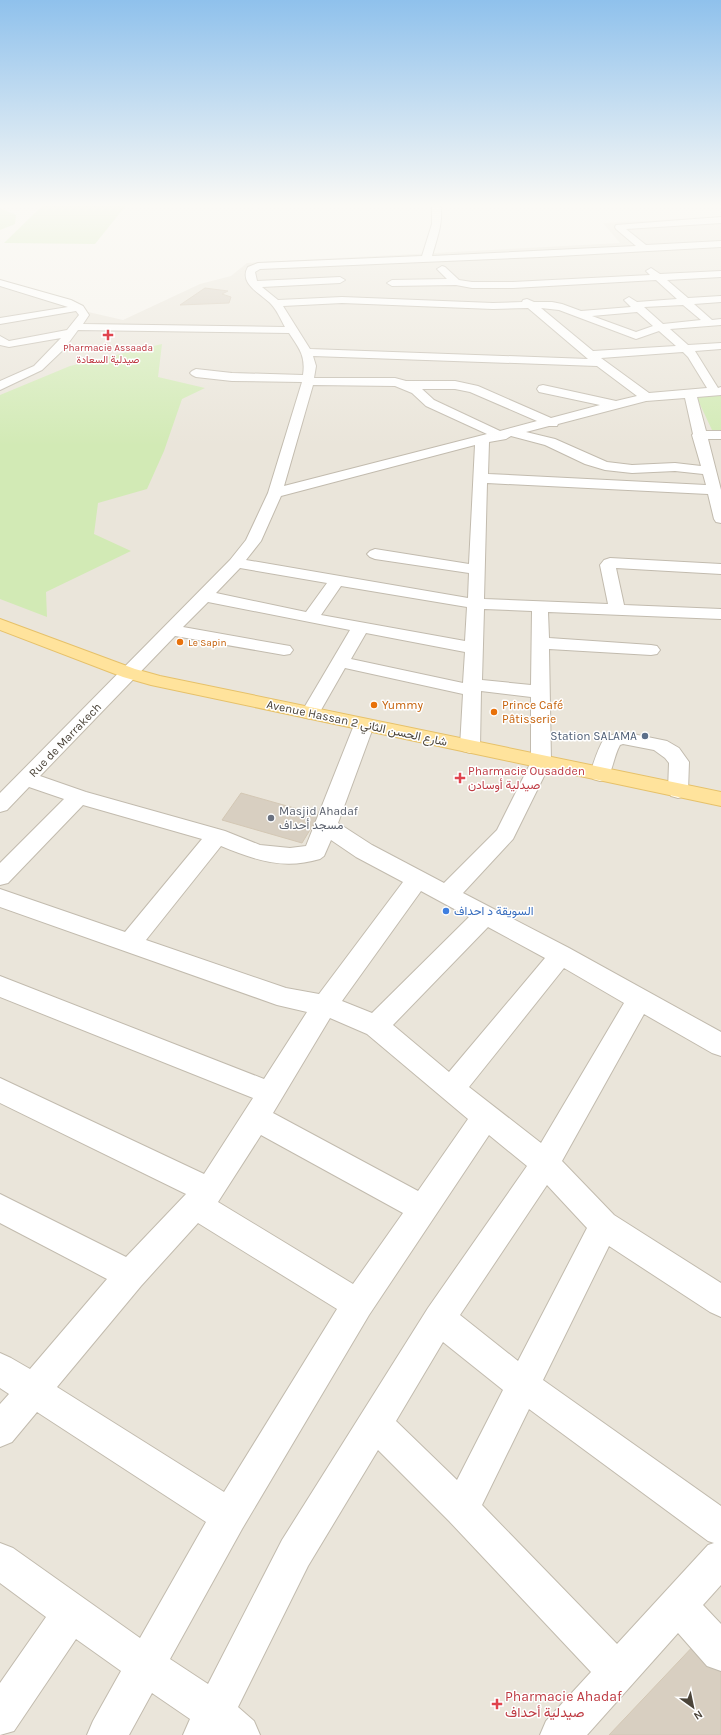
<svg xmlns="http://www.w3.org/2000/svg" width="721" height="1735" font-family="Karla,Vazirmatn,sans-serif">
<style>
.residential{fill:#eae5da}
.green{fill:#d2eab5}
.building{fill:#d8cfc1;stroke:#d3c7b4}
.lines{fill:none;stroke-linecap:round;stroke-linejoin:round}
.minor-casing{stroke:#c2bbae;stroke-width:2}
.major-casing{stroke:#e6c16a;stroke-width:2}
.minor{fill:#fff;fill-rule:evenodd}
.major{fill:#ffe39c;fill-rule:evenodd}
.health-dot{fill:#e0444e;stroke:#fff;stroke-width:1.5}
.food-dot{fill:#e8710a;stroke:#fff;stroke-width:1.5}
.service-dot{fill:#5c6f8a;stroke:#fff;stroke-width:1.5}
.worship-dot{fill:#6b7280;stroke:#fff;stroke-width:1.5}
.shop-dot{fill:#3f7fe0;stroke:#fff;stroke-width:1.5}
.labels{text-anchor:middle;stroke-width:3;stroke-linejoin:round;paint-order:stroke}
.far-health-label{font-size:10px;fill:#be3a42;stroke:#fff}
.far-food-label{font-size:10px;fill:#c56008;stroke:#fff;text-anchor:start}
.food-label{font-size:12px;fill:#c56008;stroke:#fff;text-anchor:start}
.street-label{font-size:12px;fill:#4b4439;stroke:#fff}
.service-label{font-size:12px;fill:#4e5e75;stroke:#fff;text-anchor:end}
.health-label{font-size:12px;fill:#be3a42;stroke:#fff;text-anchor:start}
.worship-label{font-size:12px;fill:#5b616d;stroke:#fff;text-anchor:start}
.shop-label{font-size:12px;fill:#366cbe;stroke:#fff;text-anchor:start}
.near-health-label{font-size:14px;fill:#be3a42;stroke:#fff;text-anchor:start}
</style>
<rect width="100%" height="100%" fill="#f6f3ec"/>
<path class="residential" d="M721 217V1735H0V283L71 308 123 320 200 284 231 276 247 263 620 243 603 223Z"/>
<path class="green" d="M45 203H128L95 244 4 243Z
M0 208 16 215 15 224 0 230Z
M162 344 158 377 205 388 182 399 164 451 147 489 98 503 94 534 131 551 46 592 47 617 0 599V395L70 366Z
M721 394V431L712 430 696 396Z"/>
<path class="building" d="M205 288 228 291 222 294 231 297 229 303 180 305Z
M241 793 319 815 302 843 222 820Z
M698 1641 721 1666V1735H609Z"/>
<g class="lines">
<g class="minor-casing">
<path id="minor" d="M432 203H440C444 221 437 238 432 256L636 246 616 229 615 227 616 225 721 217V223L626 229 646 245 721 241V247L540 257 260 269 255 272 257 281 340 277 345 280 340 283 262 287 278 300 342 297 493 303 522 302 523 300 527 299 534 302H552L562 304 581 311 631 307 624 300 629 297 637 302 677 299 656 280 513 288H472L456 285 392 286 387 283 392 280 447 279 437 269 442 266 445 267 459 280 472 282H513L650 275 646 271 651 268 660 274 721 271V277L667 280 688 298 721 296V302L694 304 712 320 721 319V325L670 329 688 345 721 343V349L695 351 718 388 721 387V395L697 397 706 431H721V439H708L721 490V523L716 522 714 519 708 494 487 483 484 599 608 604 600 565 604 560 610 558 721 564V574L616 568 624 605 721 609V619L548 612 549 638 651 645 657 646 660 650 657 654 651 655 549 649 551 762 513 839 463 893 569 948 721 1032V1056L712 1053 644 1014 562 1161 614 1215 721 1283V1317L710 1312 609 1246 543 1380 721 1506V1585L703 1605 721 1624V1671L707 1666 678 1633 587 1735H540L546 1721 591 1672 449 1521 378 1450 308 1566 238 1707 254 1721 260 1735H183L190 1719 152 1693 129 1735H87L93 1721 121 1671 76 1639 14 1731 0 1735V1683L46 1617 0 1583V1543L13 1548 140 1638 206 1522 37 1412 12 1442 0 1447V1404L9 1394 0 1388V1353L11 1358 30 1369 107 1279 0 1223V1194L126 1257 186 1194 0 1103V1078L204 1174 253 1098 0 997V976L264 1079 307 1012 277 1005 0 907V889L125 932 202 839 83 805 8 883 0 885V863L64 799 29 787 7 810 0 812V793L230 560 246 540 268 493 302 382 232 381 196 377 192 375 190 373 192 371 196 369 232 373 303 375C306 356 299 348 289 333L78 330 64 349 42 370 0 390V381L34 366 61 338 9 347 0 345V336L9 341 67 330 79 315 76 311 0 324V318L68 307 0 286V280L71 300 83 306 89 315 83 324 285 327C281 320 277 310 271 304 262 294 238 284 248 267L258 263 422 256 432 224ZM342 303 493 309 528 308 588 359 310 349 283 306ZM683 305 701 320 663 324 644 307ZM541 308 559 310 636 339 659 331 676 346 593 351ZM637 312 653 326 636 332 592 316ZM683 352 688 357 707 388 649 393 601 358ZM313 356 597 366 637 396 616 401 543 385 539 386 537 389 539 392 600 405 551 418 478 386 455 381H406L395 378H314L316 366ZM313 385 395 386 412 393 426 406 487 434 284 486ZM422 389H455L470 392 537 421 500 431 434 400ZM685 398 693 434 692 435 701 466 675 463 632 465 607 462 555 439 526 432 549 426H557L558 424 646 401ZM511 436 545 445 585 464 605 470 632 473 675 471 703 474 706 485 488 474 489 442 506 439ZM475 445 469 564 375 549 370 551 367 554 370 557 375 559 469 573 468 598 246 560 261 541 281 496ZM240 568 327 583 306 612 216 593ZM341 586 467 607 465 641 321 615ZM208 602 350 630 301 713 303 717 310 719 317 717 345 668 463 694 460 747 463 751 470 753 477 751 480 747 481 691 531 697V762L497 830 444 883 372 845 338 823 374 725 371 721 364 719 357 721 354 725 306 846 290 848 260 845 225 831 86 792 40 776 175 636 284 655 290 654 293 650 290 646 284 645 183 627ZM484 609 532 611 531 685 482 680ZM366 633 465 652 463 683 351 659ZM331 840 356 857 403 882 319 994 286 988 146 940 221 846C255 860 283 870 320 859L324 856ZM421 891 469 917 372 1013 342 1001ZM488 927 545 958 449 1072 393 1025ZM564 968 624 1003 541 1143 469 1087ZM330 1018 367 1034 468 1119 418 1191 273 1113ZM261 1135 403 1213 353 1284 218 1202ZM489 1135 527 1166 428 1308 282 1540 208 1684 170 1659 242 1529 369 1315ZM547 1185 587 1228 518 1361 460 1315ZM198 1223 337 1309 224 1492 57 1387 141 1286ZM443 1342 503 1390 457 1480 396 1421ZM529 1409 708 1541 714 1543 708 1545 617 1644 482 1505Z
M623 732 667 741 679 748 689 762 688 791 685 796 678 798 671 796 668 791 669 763 665 758 654 750 623 744 620 745C614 756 613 769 607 779L600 781 593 779 590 774C594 761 598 748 605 737Z"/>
</g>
<g class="major-casing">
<path id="major" d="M0 619 135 669 160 676 721 792V806L151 685 123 677 0 630Z"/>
</g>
<use href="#minor" class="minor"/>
<use href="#major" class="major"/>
</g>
<linearGradient id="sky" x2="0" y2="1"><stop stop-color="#8fc1ec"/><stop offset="0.46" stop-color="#fbfaf6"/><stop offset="1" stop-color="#fbfaf6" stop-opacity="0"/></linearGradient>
<rect width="721" height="446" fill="url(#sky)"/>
<g class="health-dot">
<path d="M106 329h4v4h4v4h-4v4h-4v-4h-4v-4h4z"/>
<path d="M458 772h4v4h4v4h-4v4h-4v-4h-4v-4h4z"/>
<path d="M495 1698h4v4h4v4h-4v4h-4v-4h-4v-4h4z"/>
</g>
<g class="food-dot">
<circle cx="180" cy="642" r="4"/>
<circle cx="374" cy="705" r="4"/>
<circle cx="494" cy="712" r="4"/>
</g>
<circle class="service-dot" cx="645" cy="736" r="4"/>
<circle class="worship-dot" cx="271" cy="818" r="4"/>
<circle class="shop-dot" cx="446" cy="911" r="4"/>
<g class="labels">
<g class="far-health-label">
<text x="108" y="351">Pharmacie Assaada<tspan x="108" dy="12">صيدلية السعادة</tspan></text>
</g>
<g class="far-food-label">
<text x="188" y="646">Le Sapin</text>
</g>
<g class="food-label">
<text x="382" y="709">Yummy</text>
<text x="502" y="709">Prince Café<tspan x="502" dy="14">Pâtisserie</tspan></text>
</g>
<g class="street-label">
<text transform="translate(357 723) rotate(12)" y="4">Avenue Hassan 2 شارع الحسن الثاني</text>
<text transform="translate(65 740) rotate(-46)" y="4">Rue de Marrakech</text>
</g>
<g class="service-label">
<text x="637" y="740">Station SALAMA</text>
</g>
<g class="health-label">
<text x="468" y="775">Pharmacie Ousadden<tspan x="468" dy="14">صيدلية أوسادن</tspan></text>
</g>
<g class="worship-label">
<text x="279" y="815">Masjid Ahadaf<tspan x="279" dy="14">مسجد أحداف</tspan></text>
</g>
<g class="shop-label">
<text x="454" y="915">السويقة د احداف</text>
</g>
<g class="near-health-label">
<text x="505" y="1701">Pharmacie Ahadaf<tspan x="505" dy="16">صيدلية أحداف</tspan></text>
</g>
</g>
<g transform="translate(693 1707) rotate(147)" stroke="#ffffff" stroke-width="3" paint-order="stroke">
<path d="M0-3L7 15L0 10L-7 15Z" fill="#4b4439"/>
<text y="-6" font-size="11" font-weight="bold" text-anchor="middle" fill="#4b4439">N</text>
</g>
</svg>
